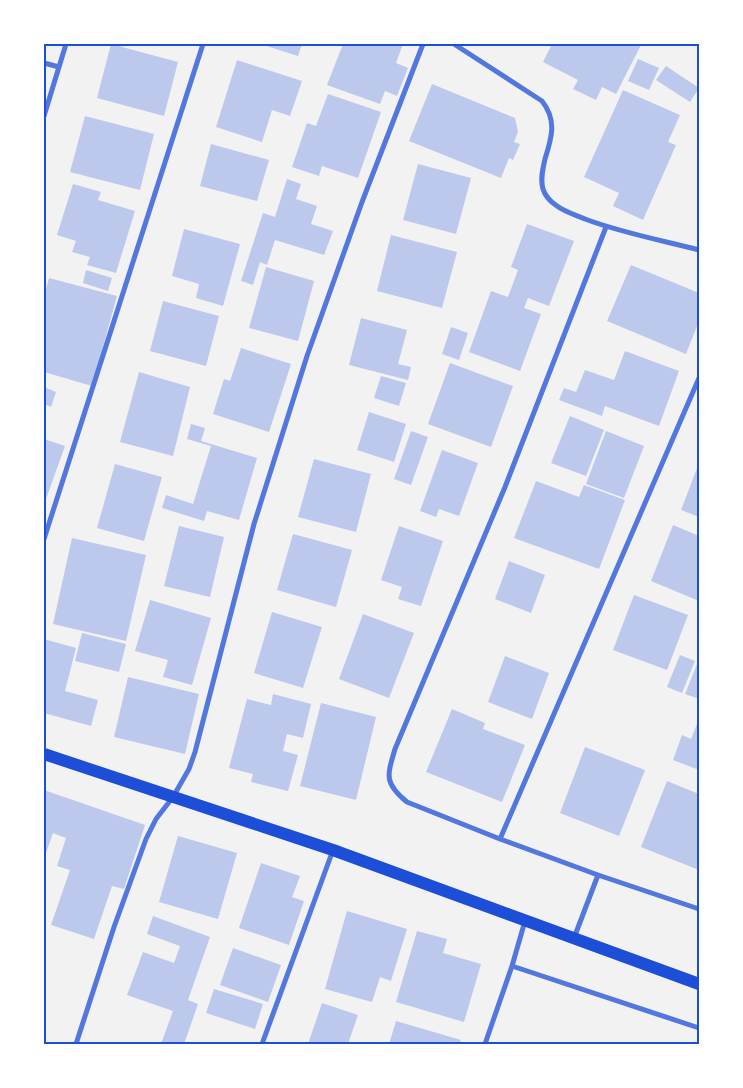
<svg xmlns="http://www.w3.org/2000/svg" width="743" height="1088" font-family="'DM Sans',sans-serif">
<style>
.building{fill:#bdc9ec}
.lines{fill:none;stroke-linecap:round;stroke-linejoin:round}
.minor{stroke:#5277de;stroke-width:5}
.primary{stroke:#1d4ed8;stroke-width:12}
.neatline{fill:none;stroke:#1d4ed8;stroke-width:2}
</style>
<rect width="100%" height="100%" fill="#f2f2f2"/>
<path class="building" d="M111 44 178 62 164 116 97 98Z
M260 44H302L298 56Z
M343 44H403L396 63 408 68 397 96 385 91 380 104 327 85Z
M552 44H638L641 45 616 94 602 87 596 100 573 89 578 80 543 62Z
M638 59 659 68 649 90 628 81Z
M237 60 302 81 290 116 272 110 262 142 216 127Z
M666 66 699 88 690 102 656 80Z
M432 84 515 118 518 132 514 142 520 144 513 160 509 158 501 178 409 141Z
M623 90 680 115 668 142 676 145 643 220 613 206 619 193 584 177Z
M328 94 381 112 358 178 322 166 319 176 292 167 307 123 316 126Z
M85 116 154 134 140 190 70 172Z
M211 144 269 160 257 201 200 186Z
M418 164 471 178 456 234 403 220Z
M287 179 301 184 296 199 317 206 311 224 333 231 324 255 275 240 267 265 260 262 253 285 241 281 263 213 275 217Z
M73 184 101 192 98 200 135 211 116 273 87 265 90 257 72 252 76 241 57 235Z
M527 224 574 241 549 306 528 298 524 308 541 314 520 371 469 352 491 291 508 297 518 270 511 267Z
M184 229 240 244 223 306 196 298 199 284 172 276Z
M391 235 457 252 442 308 377 291Z
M631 265 699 293V321L686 354 607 321Z
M266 267 314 281 298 341 249 328Z
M86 270 112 278 108 291 83 283Z
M49 278 117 296 92 386 44 372V297Z
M163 301 219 316 206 366 150 351Z
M361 318 407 330 398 364 411 367 408 380 349 365Z
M451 327 468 333 459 360 442 354Z
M241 348 291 364 269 432 213 414 224 379 230 381Z
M625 351 679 371 659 426 605 406 602 416 559 400 564 388 576 392 585 370 614 380Z
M450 363 513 386 491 447 428 424Z
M139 372 190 387 173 456 120 442Z
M381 376 406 383 399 406 374 398Z
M44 387 56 392 51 407 44 404Z
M369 412 406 424 394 462 357 450Z
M570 416 604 430 586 476 551 463Z
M191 424 205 428 201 441 257 458 239 520 207 511 204 521 162 508 166 495 193 504 211 446 187 439Z
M411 431 428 437 411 485 394 479Z
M606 431 644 446 624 498 586 484Z
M44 439 65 446 46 499H44Z
M442 450 478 463 459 516 439 509 436 517 420 511Z
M314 459 371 474 356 532 298 517Z
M699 463V517L681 510Z
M115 464 162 477 144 541 97 528Z
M536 481 579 497 584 485 625 500 599 569 514 538Z
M673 525 699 536V601L651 581Z
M179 526 224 537 210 597 164 586Z
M399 526 443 541 421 606 398 599 402 587 381 580Z
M293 534 352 550 336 607 277 590Z
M72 538 146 555 126 641 53 624Z
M509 561 545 575 531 613 495 599Z
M634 595 688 615 667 670 613 650Z
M150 600 211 618 192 685 163 677 168 660 135 651Z
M272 612 322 627 303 688 254 673Z
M363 614 414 633 389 698 339 679Z
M82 633 126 644 119 672 75 661Z
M44 639 76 648 65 691 98 700 91 726 44 713Z
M680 655 695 661 682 693 667 687Z
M505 656 549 673 532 719 488 702Z
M699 659V699L685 694Z
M128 677 199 694 185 754 114 737Z
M273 694 311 704 303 738 287 734 283 751 298 755 288 791 251 782 253 774 229 768 247 699 271 705Z
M321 703 376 717 356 800 300 786Z
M452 709 485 723 483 729 525 745 502 802 426 772Z
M699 719V770L673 760 682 735 691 739Z
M585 747 645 770 619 836 560 813Z
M667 781 699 794V870L641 847Z
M44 790 145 825 124 889 112 886 94 939 51 925 70 870 57 866 66 838 53 833 44 859Z
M178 836 237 853 218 919 159 902Z
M261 863 300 876 292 897 304 901 289 945 239 928Z
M347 911 407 929 391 981 380 977 372 1002 325 989Z
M153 916 210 937 188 1000 198 1004 184 1044H161L173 1011 127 995 143 952 174 963 180 946 147 934Z
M417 931 447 939 443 953 481 964 464 1022 396 1002Z
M233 948 281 965 268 1002 220 985Z
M214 989 263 1004 255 1029 206 1013Z
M322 1003 358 1015 348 1044H308Z
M396 1021 461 1040 459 1044H389Z"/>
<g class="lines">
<path class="minor" d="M454 44 542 101C557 120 552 137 545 159 543 168 540 179 543 189 545 196 551 202 557 206 565 212 576 215 585 219 622 233 661 240 699 250
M44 63 59 67
M44 116 66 44
M606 227 505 487 395 749C387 776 384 783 407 802L500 839 598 875 699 909
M44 539 203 44
M500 839 699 378
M574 938 598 875
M512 966 699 1028
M76 1044 114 927 146 839 156 819 173 797 189 769 195 752 254 524 307 356 362 202 423 44
M262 1044 333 850
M485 1044 512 966 525 921"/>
<path class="primary" d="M44 754 333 850 699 984"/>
</g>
<rect width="743" height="1088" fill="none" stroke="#ffffff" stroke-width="90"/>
<rect x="45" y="45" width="653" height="998" class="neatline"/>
</svg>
